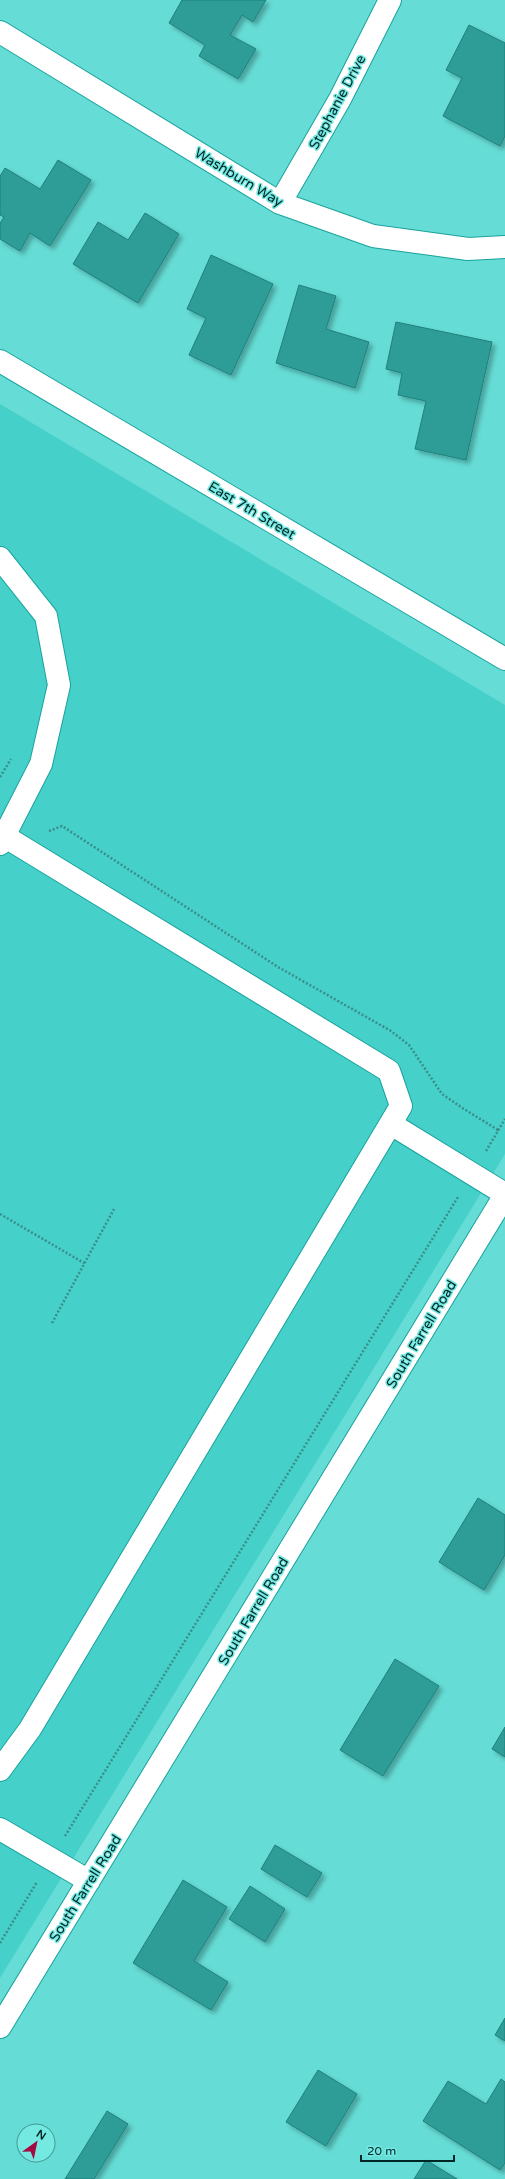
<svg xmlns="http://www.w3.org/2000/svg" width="505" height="2179" font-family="'Varela Round',sans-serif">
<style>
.built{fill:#46d0ca}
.building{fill:#2e9c97;stroke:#20807c;filter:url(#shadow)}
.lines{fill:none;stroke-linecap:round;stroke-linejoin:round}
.minor-casing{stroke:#1aa39d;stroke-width:24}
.path{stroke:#3a8e8a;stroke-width:2.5;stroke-dasharray:2 2;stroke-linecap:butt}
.minor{stroke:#fff;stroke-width:22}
.labels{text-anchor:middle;stroke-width:3;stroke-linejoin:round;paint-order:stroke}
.street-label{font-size:14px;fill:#002625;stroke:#74e9e2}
</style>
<defs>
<filter id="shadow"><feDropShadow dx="3.5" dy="3.5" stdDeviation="2" flood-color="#0004"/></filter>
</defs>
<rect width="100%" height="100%" fill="#65dcd5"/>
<path class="built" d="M0 404 505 705V1154L0 1978Z"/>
<path class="building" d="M182 0H266L253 22 242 15 230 35 256 49 238 79 199 56 205 45 169 23Z
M469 25 505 43V136L500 146 443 116 462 78 446 70Z
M58 160 91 180 50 246 30 233 20 251 0 239V223L4 217 0 215V176L5 168 40 189Z
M145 213 179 234 138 303 73 264 98 222 128 240Z
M211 255 273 284 231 375 189 355 206 318 187 309Z
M299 285 336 296 326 329 369 342 355 388 276 363Z
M396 322 492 342 466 460 415 449 426 401 398 395 402 373 386 369Z
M478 1498 505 1515V1555L484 1590 439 1562Z
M395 1659 439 1686 383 1776 340 1750Z
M505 1727V1757L492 1749Z
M275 1845 322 1873 307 1897 261 1869Z
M183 1880 227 1907 194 1961 228 1982 211 2010 133 1963Z
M250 1886 285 1909 265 1942 229 1919Z
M505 2018V2041L495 2035Z
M318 2070 357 2094 326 2146 286 2122Z
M501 2079 505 2082V2163L500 2170 423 2121 448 2081 486 2104Z
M107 2111 128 2124 94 2179H65Z
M426 2160 457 2179H414Z"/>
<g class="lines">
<g class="minor-casing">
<path id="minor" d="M0 32 280 203 373 236 468 249 505 247
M280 203 340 99 390 0
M0 361 505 659
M0 558 46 616 59 685 41 764 0 844
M391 1124 505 1194
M0 1770 30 1729 401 1106 389 1071 4 836
M0 1829 89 1881
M0 2027 505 1195"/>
</g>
<path class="path" d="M0 777 11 759
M49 831 62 826 278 967 391 1031 409 1045 442 1094 464 1109 498 1130
M486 1151 505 1119
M0 1214 84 1263
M52 1323 114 1209
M65 1836 458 1197
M0 1943 37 1882"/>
<use href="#minor" class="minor"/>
</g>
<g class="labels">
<g class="street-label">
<text transform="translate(337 102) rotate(-62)" y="5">Stephanie Drive</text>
<text transform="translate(239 177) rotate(31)" y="5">Washburn Way</text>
<text transform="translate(252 510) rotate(31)" y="5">East 7th Street</text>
<text transform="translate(421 1334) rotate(-59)" y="5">South Farrell Road</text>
<text transform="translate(253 1611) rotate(-59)" y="5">South Farrell Road</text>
<text transform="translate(85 1888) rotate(-58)" y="5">South Farrell Road</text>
</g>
</g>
<g transform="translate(36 2143) rotate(33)"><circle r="19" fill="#74e9e2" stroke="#469b96"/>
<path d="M0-3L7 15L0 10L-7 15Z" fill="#a40940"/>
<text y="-6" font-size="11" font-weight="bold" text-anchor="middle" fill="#002625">N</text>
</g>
<path d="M361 2155v6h93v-6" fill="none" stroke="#002625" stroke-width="2"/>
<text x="367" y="2155" font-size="12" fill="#002625" stroke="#74e9e2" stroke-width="3" paint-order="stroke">20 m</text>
</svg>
